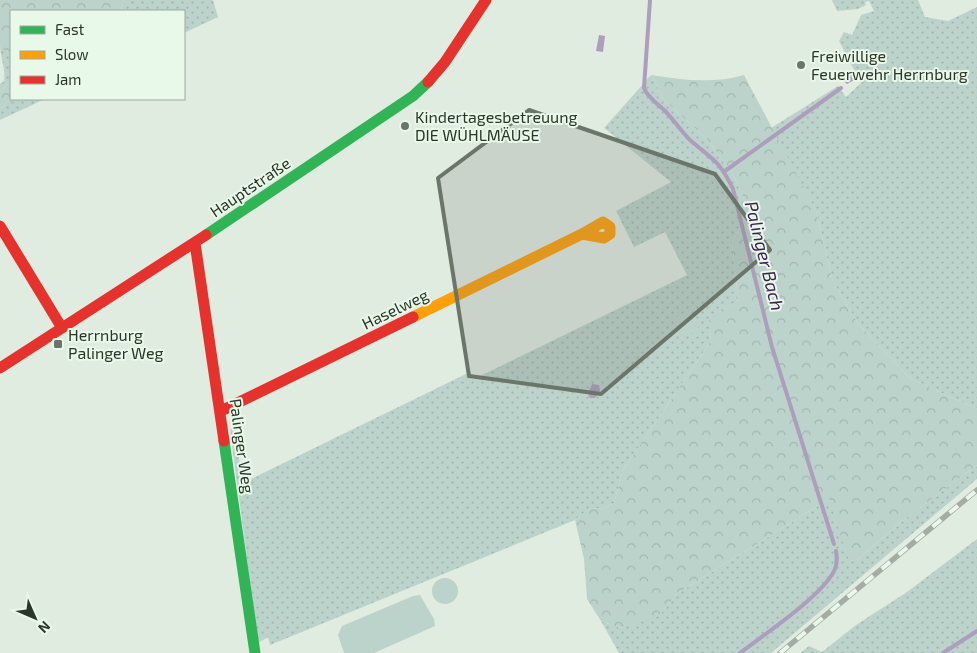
<svg xmlns="http://www.w3.org/2000/svg" width="977" height="653" font-family="'Exo 2',sans-serif">
<style>
.grass{fill:url(#grass-dots)}
.forest{fill:url(#forest-crowns)}
.garden{fill:#bcd3cb}
.water{fill:#ad9ebc}
.lines{fill:none;stroke-linecap:round;stroke-linejoin:round}
.stream{stroke:#ad9ebc;stroke-width:4}
.fast{stroke:#30b455;stroke-width:11}
.slow{stroke:#ff9f0a;stroke-width:11}
.jam{stroke:#e5322d;stroke-width:11}
.rail-casing{stroke:#a5aca4;stroke-width:5.5}
.rail{stroke:#e8f8e9;stroke-width:4;stroke-dasharray:11;stroke-linecap:butt}
.marked{fill:#6b7569;fill-opacity:0.2;stroke:#6b7569;stroke-width:4;stroke-linejoin:round}
.poi-dot{fill:#6b7569;stroke:#e8f8e9;stroke-width:2}
.labels{text-anchor:middle;stroke-width:4;stroke-linejoin:round;paint-order:stroke}
.poi-label{font-size:16px;fill:#2b3528;stroke:#e8f8e9;text-anchor:start}
.street-label{font-size:16px;fill:#2b3528;stroke:#e8f8e9}
.water-label{font-size:18px;font-style:italic;fill:#3e2054;stroke:#e8f8e9}
</style>
<defs>
<pattern id="grass-dots" width="8" height="8" patternUnits="userSpaceOnUse" patternTransform="scale(1.25)"><rect width="8" height="8" fill="#bcd3cb"/><path d="M2 2h.1M6 6h.1" fill="none" stroke="#a2b6ae" stroke-width="1.8" stroke-linecap="round"/></pattern>
<pattern id="forest-crowns" width="20" height="18" patternUnits="userSpaceOnUse" patternTransform="scale(1.25)"><rect width="20" height="18" fill="#bcd3cb"/><path d="M2 6a3 3 0 1 1 6 0M12 15a3 3 0 1 1 6 0" fill="none" stroke="#a2b6ae"/></pattern>
</defs>
<rect width="100%" height="100%" fill="#e1ece1"/>
<path class="grass" d="M124 0H213L218 17 184 33V11H121Z
M832 0H918L925 17 948 21 977 7V409L911 379 859 325 833 282 816 211 771 128 838 86 846 97 861 83 839 41 844 32 852 35 861 15 874 11 869 1 865 2 866 5 858 9 837 11Z
M0 45 10 56 11 80 0 92V84L4 81C6 68 0 58 0 45Z
M651 75 664 100 707 139 735 178 749 211 732 242 738 301 710 316 711 341 623 470 614 503 604 508 589 509 575 520 270 645 268 637 258 643 230 429H234L243 483 470 372 474 379 687 275 665 232 634 247 616 211 671 182 604 128Z
M11 97V99H45L0 120V111Z
M977 465V479L771 653H619L601 621 620 628 660 614 678 593 829 499 857 560 901 522Z
M977 539V653H800L809 646 822 652 856 625 907 592Z"/>
<path class="forest" d="M0 0H124L121 11H11V60L0 45Z
M651 75C683 80 713 84 744 75L816 211 833 282 859 325 911 379 977 409V465L901 522 857 560 851 562 848 559 829 499 678 593 660 614 643 622 620 628 601 621 587 599 584 559 575 520 589 509 604 508 614 503 623 470 711 341 709 316 738 301 732 242 749 211 735 178 707 139 664 100Z
M11 80V97L0 111V92Z"/>
<path class="garden" d="M695 313 699 332 679 336 674 318Z
M432 591a13 13 0 1 1 26 0a13 13 0 1 1-26 0Z
M420 595 434 619 435 626 374 653H344L338 635 342 626 413 596Z"/>
<path class="water" d="M599 35 605 36 603 52 596 51Z
M855 71 858 75 856 79 847 84 844 81 846 76Z
M592 384 599 385 600 391 595 398H590L588 394Z"/>
<g class="lines">
<path class="stream" d="M650 0 644 88C648 98 657 103 665 111 674 120 681 131 690 140 713 160 719 160 733 189L772 347 834 544
M725 171 841 88
M740 653C763 635 824 595 835 569 837 564 837 557 836 551
M943 653 977 631"/>
<path class="fast" d="M206 235 413 96 428 82
M224 441 255 653"/>
<path class="slow" d="M413 317 582 234 604 238 610 234V227L603 222 582 234"/>
<path class="jam" d="M428 82 445 62 486 0
M0 226 62 328
M195 243 224 441
M0 368 206 235
M221 411 413 317"/>
<g class="rail-casing">
<path id="rail" d="M780 653 977 490"/>
</g>
<use href="#rail" class="rail"/>
</g>
<path class="marked" d="M529 110 715 174 770 250 601 394 469 376 438 178Z"/>
<g class="poi-dot">
<circle cx="801" cy="65" r="5"/>
<circle cx="405" cy="126" r="5"/>
<rect x="53" y="339" width="10" height="10" rx="2.5"/>
</g>
<g class="labels">
<g class="poi-label">
<text x="811" y="62">Freiwillige<tspan x="811" dy="18">Feuerwehr Herrnburg</tspan></text>
<text x="415" y="123">Kindertagesbetreuung<tspan x="415" dy="18">DIE WÜHLMÄUSE</tspan></text>
<text x="68" y="341">Herrnburg<tspan x="68" dy="18">Palinger Weg</tspan></text>
</g>
<g class="street-label">
<text transform="translate(250 187) rotate(-34)" y="6">Hauptstraße</text>
<text transform="translate(395 309) rotate(-26)" y="6">Haselweg</text>
<text transform="translate(242 446) rotate(82)" y="6">Palinger Weg</text>
</g>
<g class="water-label">
<text transform="translate(764 256) rotate(76)" y="6">Palinger Bach</text>
</g>
</g>
<rect x="10" y="10" width="175" height="90" fill="#e8f8e9" stroke="#9caa9c"/>
<rect x="20" y="26" width="25" height="8" fill="#30b455" stroke="#9caa9c"/>
<text x="55" y="35" font-size="15" fill="#2b3528">Fast</text>
<rect x="20" y="51" width="25" height="8" fill="#ff9f0a" stroke="#9caa9c"/>
<text x="55" y="60" font-size="15" fill="#2b3528">Slow</text>
<rect x="20" y="76" width="25" height="8" fill="#e5322d" stroke="#9caa9c"/>
<text x="55" y="85" font-size="15" fill="#2b3528">Jam</text>
<g transform="translate(35 618) rotate(135)" stroke="#e8f8e9" stroke-width="4" paint-order="stroke">
<path d="M0-4L9 19L0 12L-9 19Z" fill="#2b3528"/>
<text y="-8" font-size="14" font-weight="bold" text-anchor="middle" fill="#2b3528">N</text>
</g>
</svg>
